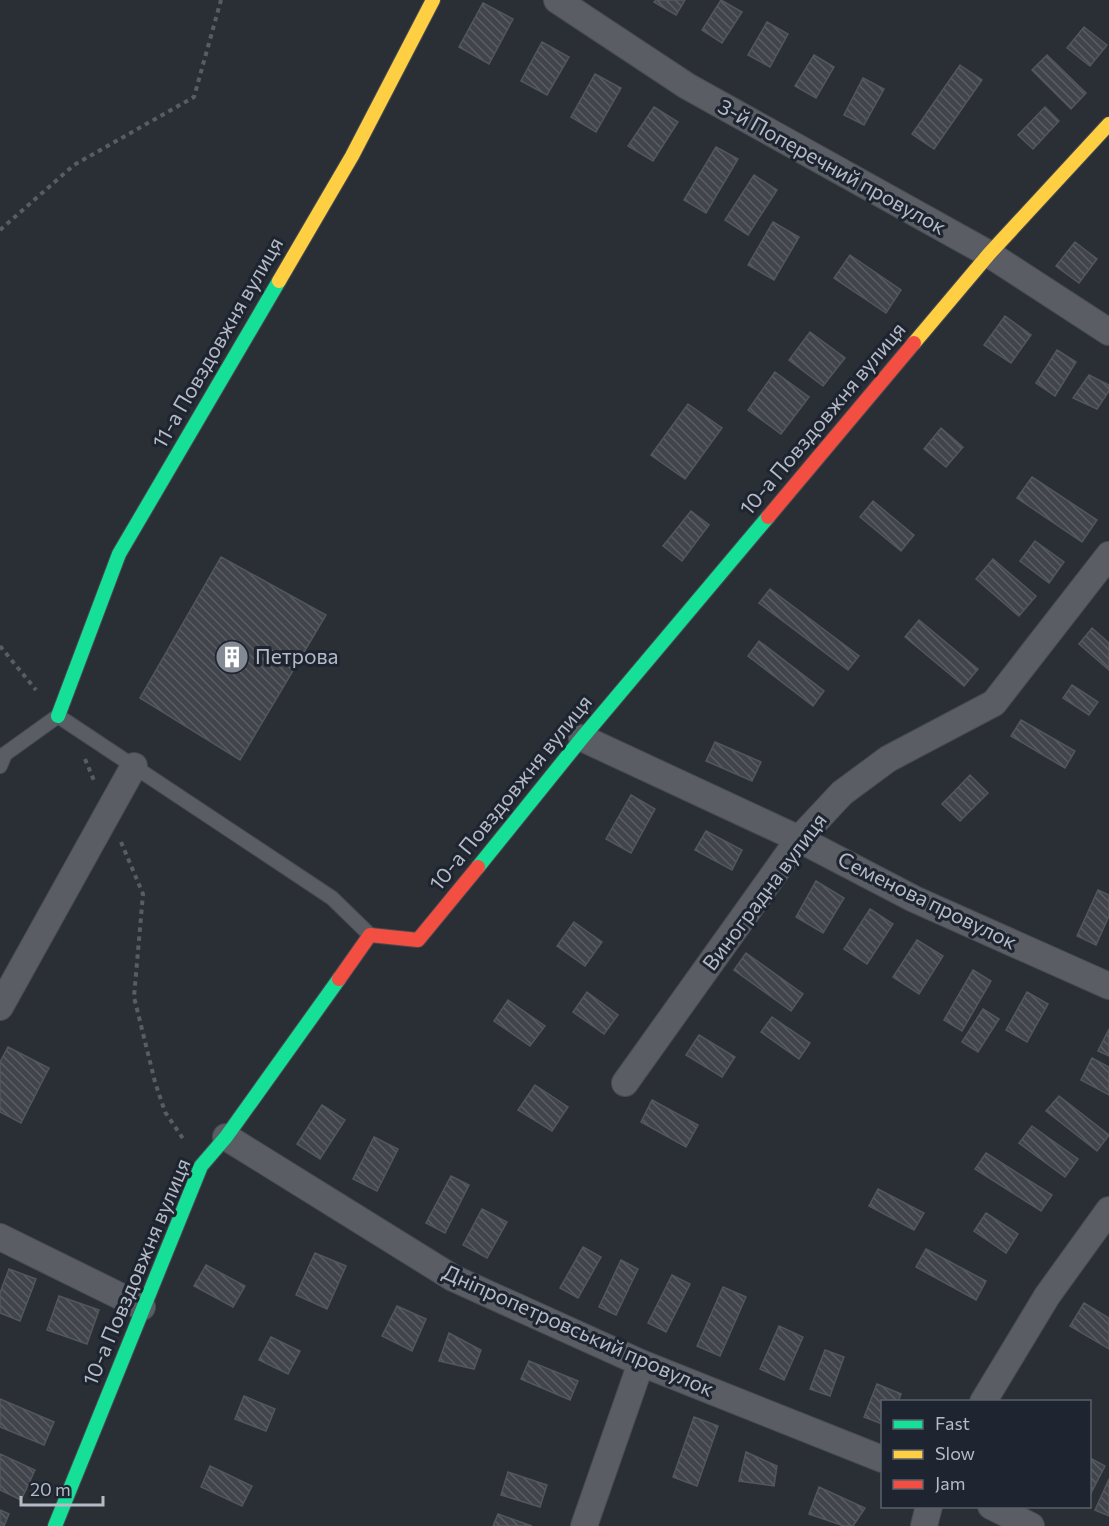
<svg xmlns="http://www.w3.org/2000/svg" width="1109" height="1526" font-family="Commissioner,sans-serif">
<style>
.building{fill:url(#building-back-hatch);stroke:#52565d;stroke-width:1.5}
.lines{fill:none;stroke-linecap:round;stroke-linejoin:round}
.lane-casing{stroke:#484b51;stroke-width:16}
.street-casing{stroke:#484b51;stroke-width:28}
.fast-casing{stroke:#484b51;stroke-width:16}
.slow-casing{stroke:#484b51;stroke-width:16}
.jam-casing{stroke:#484b51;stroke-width:16}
.path{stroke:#585d61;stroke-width:4;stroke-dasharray:4.5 4.5;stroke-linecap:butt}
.lane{stroke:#5a5d64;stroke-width:14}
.street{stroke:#5a5d64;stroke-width:26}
.fast{stroke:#16e098;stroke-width:14}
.slow{stroke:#ffcf43;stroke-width:14}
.jam{stroke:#f24e42;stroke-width:14}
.labels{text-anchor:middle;stroke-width:6;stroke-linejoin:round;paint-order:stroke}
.street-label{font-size:21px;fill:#b4bbc6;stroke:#1e2530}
.poi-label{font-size:21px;fill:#b4bbc6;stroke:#1e2530;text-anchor:start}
</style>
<defs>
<pattern id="building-back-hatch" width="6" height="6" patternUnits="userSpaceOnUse" patternTransform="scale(1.5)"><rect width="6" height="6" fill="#41454b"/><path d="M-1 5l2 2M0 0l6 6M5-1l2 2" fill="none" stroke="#5a5e63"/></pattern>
</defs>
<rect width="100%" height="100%" fill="#2a2f36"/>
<path class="building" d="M656 0H685L676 15 654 2Z
M721 0 742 12 722 43 702 30Z
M483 3 513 19 489 64 459 47Z
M767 22 788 34 770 67 748 55Z
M1084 27 1107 45 1090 66 1067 48Z
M542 42 569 57 547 95 521 81Z
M814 55 834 67 816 98 795 86Z
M1047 55 1086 93 1071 109 1032 70Z
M960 65 982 80 934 149 912 134Z
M595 74 621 88 596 132 571 117Z
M863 78 884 89 864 125 844 115Z
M654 107 678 122 653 161 628 146Z
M1045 107 1059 121 1033 149 1018 135Z
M716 147 738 159 706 213 684 200Z
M754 175 777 190 748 235 725 220Z
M773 222 799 237 774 280 748 265Z
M1075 242 1097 259 1079 283 1056 266Z
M850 255 901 290 886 313 834 278Z
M1005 316 1031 335 1011 363 984 345Z
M810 332 845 358 823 386 789 360Z
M1057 350 1076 362 1055 396 1036 383Z
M775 372 809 397 781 434 748 410Z
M1089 375 1109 385V391L1097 409 1073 398Z
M688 404 722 428 685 479 651 455Z
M941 428 963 447 946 467 924 449Z
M1032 477 1097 520 1082 542 1017 498Z
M873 501 914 535 901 551 860 517Z
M691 511 709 525 682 561 663 546Z
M1035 541 1064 562 1049 583 1020 561Z
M221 557 326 615 240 760 140 698Z
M993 559 1036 596 1019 616 976 579Z
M770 589 859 656 848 670 759 603Z
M919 620 978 669 964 686 905 637Z
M1092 628 1109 643V670L1079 644Z
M759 641 824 691 813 706 748 656Z
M1072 685 1098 702 1089 715 1063 698Z
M1021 720 1075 751 1065 768 1011 736Z
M715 742 761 762 752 781 706 761Z
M970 775 988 793 960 821 942 804Z
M631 795 655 809 631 853 606 839Z
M706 831 742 850 732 870 695 850Z
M816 881 844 898 823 933 796 917Z
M1098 890 1109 895V916L1096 945 1077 936Z
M870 909 893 924 867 964 844 949Z
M574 922 602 942 585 966 557 946Z
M917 940 943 956 919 994 893 977Z
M746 953 803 994 791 1011 734 970Z
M973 970 991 981 962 1031 944 1020Z
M587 992 618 1015 604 1034 573 1012Z
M1027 992 1048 1004 1027 1042 1006 1030Z
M508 1000 545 1026 530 1046 494 1021Z
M983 1009 999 1019 978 1052 962 1042Z
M772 1017 810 1043 799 1059 761 1032Z
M1109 1029V1056L1098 1051Z
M699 1035 735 1057 722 1077 686 1055Z
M8 1047 49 1068 21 1123 0 1112V1062Z
M1092 1058 1109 1067V1095L1081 1080Z
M535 1085 568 1107 552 1131 518 1110Z
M1059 1096 1109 1135 1097 1151 1046 1111Z
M652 1100 698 1125 686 1147 641 1122Z
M322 1105 345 1120 320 1159 297 1144Z
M1032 1126 1078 1159 1065 1177 1019 1143Z
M374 1137 398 1149 377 1191 353 1179Z
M986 1153 1052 1195 1041 1211 975 1169Z
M451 1176 469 1185 445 1233 426 1223Z
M878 1189 924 1213 914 1230 869 1206Z
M482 1209 507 1222 487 1258 463 1245Z
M986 1213 1018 1234 1006 1253 974 1231Z
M583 1247 601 1257 578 1298 560 1288Z
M926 1249 986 1281 976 1300 916 1267Z
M315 1253 346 1266 327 1309 296 1295Z
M621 1260 638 1269 616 1315 599 1307Z
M206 1265 245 1286 233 1307 194 1286Z
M9 1269 36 1279 20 1321 0 1313V1293Z
M672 1275 690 1284 666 1332 648 1323Z
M723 1287 746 1297 720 1356 697 1346Z
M59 1296 99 1310 87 1344 47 1330Z
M1084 1303 1109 1318V1349L1070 1326Z
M397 1306 426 1319 412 1351 382 1336Z
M779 1326 803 1337 784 1380 760 1369Z
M449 1333 481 1350 474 1369 439 1361Z
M271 1337 300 1351 288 1374 259 1360Z
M825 1350 844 1357 830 1396 810 1389Z
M529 1361 578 1381 570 1400 521 1379Z
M877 1384 901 1394 898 1402H882V1424L864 1417Z
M244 1396 275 1409 266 1431 235 1419Z
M0 1399 54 1422 44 1445 0 1427Z
M694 1417 718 1426 697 1486 673 1477Z
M746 1452 777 1466 774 1486 739 1481Z
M0 1454 35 1470 21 1500 0 1490Z
M1090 1458 1105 1466 1090 1495Z
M210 1466 252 1486 242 1506 201 1487Z
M508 1472 547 1485 540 1507 501 1495Z
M1109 1479V1516L1095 1510Z
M819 1487 865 1508 853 1526H844L809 1514Z
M0 1510 9 1514 4 1526H0Z
M498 1514 532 1526H493Z"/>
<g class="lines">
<g class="lane-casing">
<path id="lane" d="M0 766 5 754 58 716 332 898 370 935"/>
</g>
<g class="street-casing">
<path id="street" d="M557 0 687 86 989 254 1109 332
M582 738 799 839 914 899 1109 986
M0 1007 134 766
M625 1083 799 839 842 793 888 759 994 703 1109 555
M226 1137 453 1278 641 1363 882 1459
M0 1237 142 1307
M983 1402 1047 1296 1109 1210
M991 1506 1031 1526
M584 1526 641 1363
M924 1526 929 1506"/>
</g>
<g class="fast-casing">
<path id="fast" d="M58 716 119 554 279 281
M478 867 582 738 768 517
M55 1526 201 1166 226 1137 339 979"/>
</g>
<g class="slow-casing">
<path id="slow" d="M279 281 352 156 433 0
M914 343 989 254 1109 124"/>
</g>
<g class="jam-casing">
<path id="jam" d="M768 517 914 343
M339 979 370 935 418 940 478 867"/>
</g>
<path class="path" d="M0 230 74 165 194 97 221 0
M0 646 36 690
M85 759 95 783
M121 842 143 894 134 997 155 1082 165 1112 184 1140"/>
<use href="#lane" class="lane"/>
<use href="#street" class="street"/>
<use href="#fast" class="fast"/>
<use href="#slow" class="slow"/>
<use href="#jam" class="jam"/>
</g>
<defs>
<g id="building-disc" transform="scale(1.725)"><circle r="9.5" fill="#848a94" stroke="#1e2530"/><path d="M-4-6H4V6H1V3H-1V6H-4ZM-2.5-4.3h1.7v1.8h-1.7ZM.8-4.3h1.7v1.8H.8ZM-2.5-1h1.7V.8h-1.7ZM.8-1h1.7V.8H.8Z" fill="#fff"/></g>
</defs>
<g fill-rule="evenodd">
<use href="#building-disc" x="232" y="657"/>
</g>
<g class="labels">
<g class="street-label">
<text transform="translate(832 167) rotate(29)" y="7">3-й Поперечний провулок</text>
<text transform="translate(218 343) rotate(-60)" y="7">11-а Повздовжня вулиця</text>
<text transform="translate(823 419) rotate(-50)" y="7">10-а Повздовжня вулиця</text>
<text transform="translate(511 793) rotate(-51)" y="7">10-а Повздовжня вулиця</text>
<text transform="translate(765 892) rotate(-53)" y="7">Виноградна вулиця</text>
<text transform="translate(927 901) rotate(26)" y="7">Семенова провулок</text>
<text transform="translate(137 1272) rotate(-67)" y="7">10-а Повздовжня вулиця</text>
<text transform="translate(578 1331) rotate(24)" y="7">Дніпропетровський провулок</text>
</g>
<g class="poi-label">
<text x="255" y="664">Петрова</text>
</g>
</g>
<rect x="881" y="1400" width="210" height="108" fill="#1e2530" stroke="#5a616c" stroke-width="1.5"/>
<rect x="893" y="1420" width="30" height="9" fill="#16e098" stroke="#5a616c" stroke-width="1.5"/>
<text x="935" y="1430" font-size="18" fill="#b4bbc6">Fast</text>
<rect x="893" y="1450" width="30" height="9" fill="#ffcf43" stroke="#5a616c" stroke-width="1.5"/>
<text x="935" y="1460" font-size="18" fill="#b4bbc6">Slow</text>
<rect x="893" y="1480" width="30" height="9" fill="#f24e42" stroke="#5a616c" stroke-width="1.5"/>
<text x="935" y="1490" font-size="18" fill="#b4bbc6">Jam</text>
<path d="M21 1496v9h82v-9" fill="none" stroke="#b4bbc6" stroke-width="3"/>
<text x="30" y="1496" font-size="18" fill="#b4bbc6" stroke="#1e2530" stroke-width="4.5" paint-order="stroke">20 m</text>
</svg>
